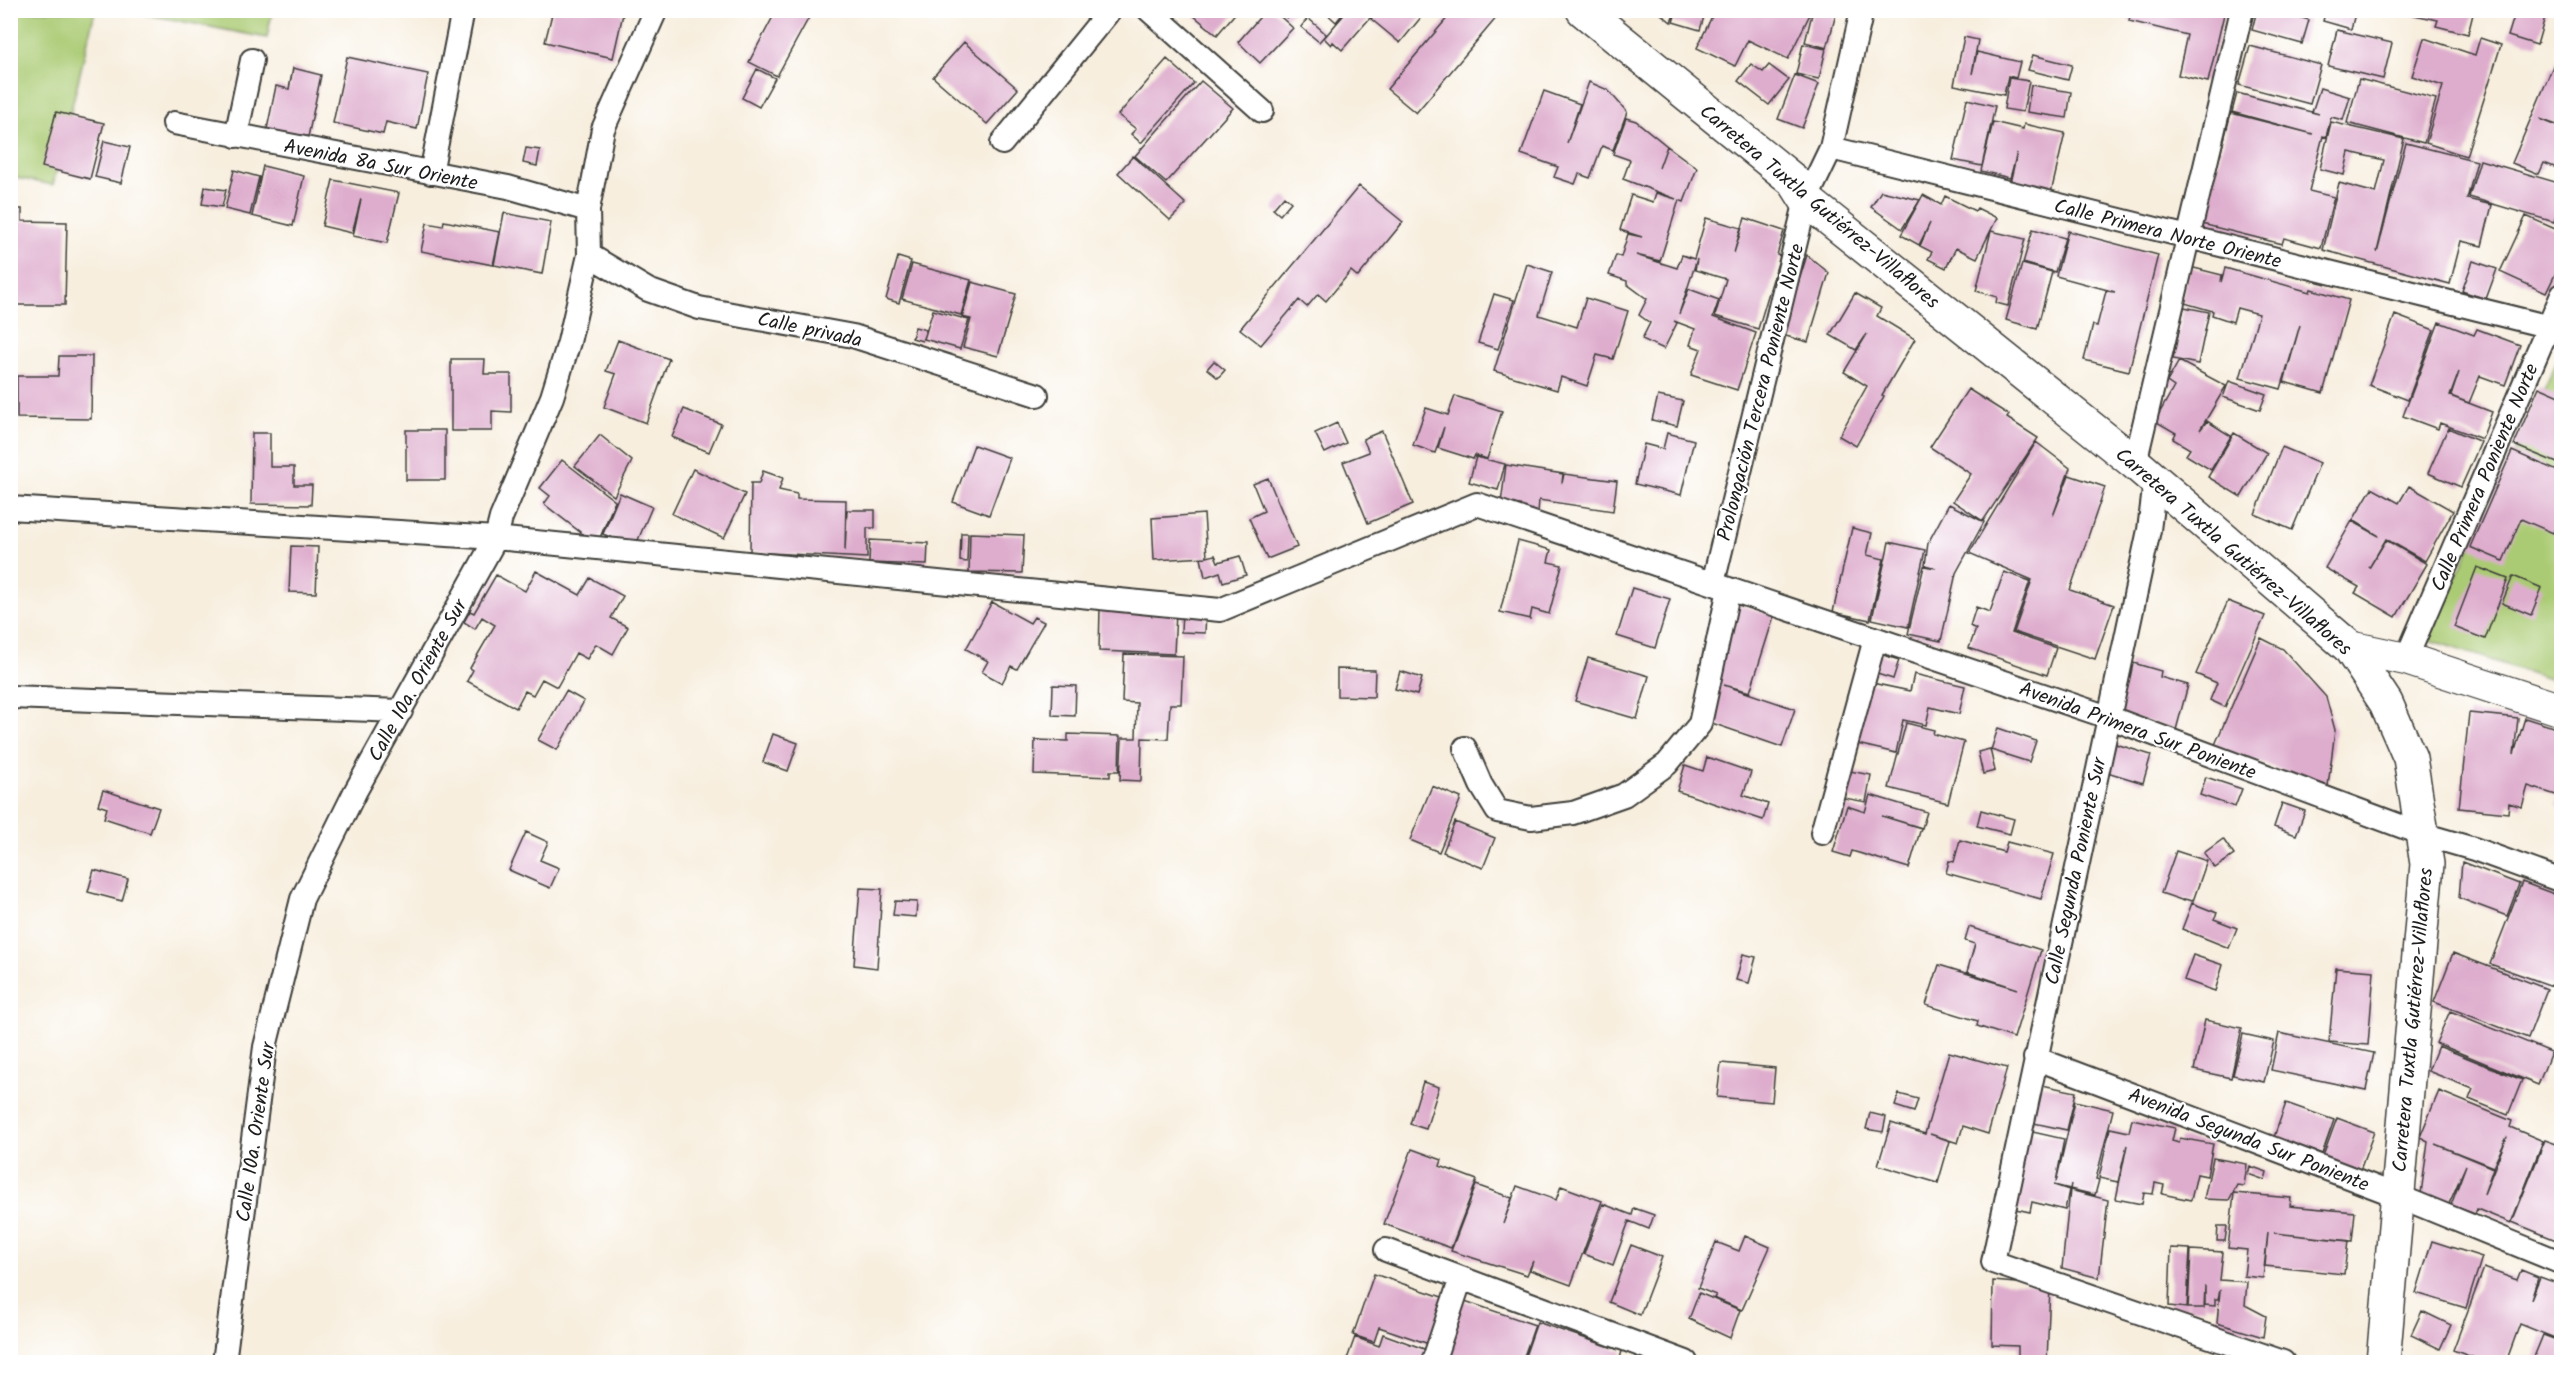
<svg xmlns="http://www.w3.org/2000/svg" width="2572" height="1373" font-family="Kalam,sans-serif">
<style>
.green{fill:#aacb73;stroke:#637448;stroke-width:1.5}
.building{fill:#deadcd;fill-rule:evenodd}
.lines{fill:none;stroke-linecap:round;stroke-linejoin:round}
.street-casing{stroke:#3d3c39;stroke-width:26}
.secondary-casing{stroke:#3d3c39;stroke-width:34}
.primary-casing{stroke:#3d3c39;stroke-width:36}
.street{stroke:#fff;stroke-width:22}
.secondary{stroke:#fff;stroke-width:32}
.primary{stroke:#fff;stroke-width:33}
.labels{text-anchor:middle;stroke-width:4.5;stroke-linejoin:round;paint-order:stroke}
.street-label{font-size:20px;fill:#1c1c1c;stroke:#fff}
</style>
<rect width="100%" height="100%" fill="#fff"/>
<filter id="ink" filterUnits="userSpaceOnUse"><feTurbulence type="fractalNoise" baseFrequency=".0167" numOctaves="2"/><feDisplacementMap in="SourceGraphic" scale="12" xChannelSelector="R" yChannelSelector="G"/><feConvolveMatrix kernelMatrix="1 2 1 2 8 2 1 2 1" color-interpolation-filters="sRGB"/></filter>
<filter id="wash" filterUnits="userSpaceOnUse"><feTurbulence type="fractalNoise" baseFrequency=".008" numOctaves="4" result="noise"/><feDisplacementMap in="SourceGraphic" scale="24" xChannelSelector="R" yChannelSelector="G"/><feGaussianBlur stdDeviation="1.35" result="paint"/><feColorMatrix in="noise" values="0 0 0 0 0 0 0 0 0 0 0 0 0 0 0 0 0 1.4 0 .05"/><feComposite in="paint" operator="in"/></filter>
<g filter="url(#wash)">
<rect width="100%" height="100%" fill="#f7eede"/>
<path class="green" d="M10 11H95L53 185 11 177Z
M129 11H272L267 38Z
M2561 353V683L2427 639Z"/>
<g id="blocks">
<path class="building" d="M553 10H608L623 14 613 58 545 42Z
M771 10H813L777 76 749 62 775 13Z
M1187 10H1238L1217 35Z
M1266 10H1273L1293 28 1260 63 1238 42Z
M1277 10H1294L1287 18Z
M1323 10H1346L1336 22Z
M1348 10H1377L1342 50 1333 42 1331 45 1324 38Z
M1378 10H1427L1400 43 1371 19Z
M1454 10H1503L1416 113 1387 89Z
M1656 10H1676L1671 22Z
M1677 10H1706L1700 30 1673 22Z
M1715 10H1812L1788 59 1748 40 1735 66 1697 48Z
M1813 10H1837L1827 48 1805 42Z
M2131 10H2225L2208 82 2178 75 2187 35 2129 21Z
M2257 10H2275L2309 20 2302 44 2252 30Z
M2326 10H2356L2351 29 2323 21Z
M2406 10H2474L2468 34 2436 26 2438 20 2405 13Z
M2516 10H2547L2537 45 2508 36Z
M1308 18 1326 34 1319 42 1301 27Z
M2337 30 2392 43 2383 79 2328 66Z
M1964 37 1978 40 1972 74 1977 52 2020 62 2016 78 2008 76 2004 95 1954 85Z
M2424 38 2475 55 2480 38 2501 45 2466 156 2426 143 2443 86 2412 76Z
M964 42 1018 89 987 124 933 77Z
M1803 44 1826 49 1819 79 1796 74Z
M2250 46 2321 65 2310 104 2239 85Z
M2561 50H2562V68L2555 65Z
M2033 55 2072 65 2068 80 2028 70Z
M347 57 428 74 417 129 386 122 383 134 333 123Z
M1167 59 1194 83 1141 143 1131 134 1136 129 1118 115Z
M1751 64 1763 72 1769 65 1789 80 1769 105 1738 81Z
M2553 66 2562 70V127L2540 119 2562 128V170L2544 163 2539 174 2512 163Z
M293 68 321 75 308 137 267 129 276 86 289 89Z
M757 69 775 78 759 107 742 98Z
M1795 75 1819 84 1802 128 1778 119Z
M2009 78 2029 81 2023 112 2004 109Z
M2359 79 2436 99 2424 143 2347 123Z
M1201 81 1233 108 1166 183 1135 156Z
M1589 82 1608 90 1627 112 1613 150 1602 146 1590 178 1579 174 1575 184 1554 177 1558 167 1521 154 1544 91 1580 104 1567 143Z
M2031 85 2071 92 2067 118 2027 112Z
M2320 88 2350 97 2343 120 2331 117 2326 137 2323 136 2309 191 2334 197 2321 248 2284 238 2282 244 2202 224 2231 113 2313 134 2232 112 2237 93 2319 114 2312 112Z
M1967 99 1995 106 1982 166 1953 160Z
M56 112 104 123 90 179 42 167Z
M1626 118 1636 121 1667 146 1659 168 1667 146 1697 168 1684 202 1679 200 1660 261 1636 255 1677 268 1682 255 1694 259 1706 218 1741 228 1734 253 1745 218 1784 231 1777 255 1780 256 1758 329 1715 316 1726 279 1695 270 1697 259 1679 314 1689 289 1719 300 1713 317 1756 333 1737 390 1691 375 1701 349 1690 345 1695 329 1674 321 1677 323 1664 349 1642 339 1650 323 1639 315 1647 299 1627 284V281L1609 275 1616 255 1621 257 1628 234 1642 237 1620 230 1631 195 1653 202 1656 193 1676 199 1623 179 1630 160 1613 154Z
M1993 122 2023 129 2024 124 2065 133 2051 193 2010 183 2017 153 2010 178 1981 171Z
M2331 122 2404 139 2377 252 2406 143 2477 161 2467 199 2492 205 2482 246 2461 241 2450 284 2323 250 2339 183 2376 193 2384 160 2349 152 2344 175 2320 169Z
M104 141 130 147 121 183 95 177Z
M526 148 540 150 537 166 523 163Z
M1133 156 1186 204 1170 220 1118 173Z
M2480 160 2562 184V198L2554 222 2469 197Z
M263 166 304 176 293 226 252 216Z
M234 170 259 177 250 215 225 209Z
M333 180 399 193 387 243 353 236 361 199 352 233 322 226Z
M1359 186 1403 222 1358 277 1351 271 1326 301 1318 294 1307 307 1299 300 1261 345 1240 329Z
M205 187 226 190 222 207 202 204Z
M1881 191 1920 200 1902 229 1871 207Z
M1923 195 1941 205 1945 196 1975 211 1977 208 1997 218 1977 258 1956 248 1946 268 1928 259 1932 252 1920 246 1930 223 1919 245 1901 235Z
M1284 196 1291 202 1280 215 1273 209Z
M10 209H22V221L67 222 65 305H10Z
M504 213 551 222 542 274 494 265Z
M2526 216 2562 232V260L2546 293 2500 272Z
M444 221 500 232 493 265 421 251 427 223 443 226Z
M2033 229 2065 238 2055 272 2023 263Z
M1991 231 2025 239 2008 306 1996 303 1997 297 1976 291Z
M2068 231 2158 255 2129 371 2084 360 2093 325 2097 326 2106 291 2115 292 2056 276Z
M1807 255 1829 273 1808 342 1782 335Z
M898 257 911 261 899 303 886 299Z
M2473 261 2497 269 2486 299 2462 291Z
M912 264 971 280 961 315 902 299Z
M1527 264 1552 272 1539 315 1577 327 1586 298 1628 311 1613 359 1597 355 1587 386 1561 377 1557 390 1494 371Z
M2022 264 2052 272 2037 329 2006 320Z
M2190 267 2222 275 2221 282 2225 268 2310 292 2311 289 2349 300 2323 393 2284 382 2300 325 2281 389 2240 378 2259 314 2237 308 2233 322 2212 315 2213 311 2181 302Z
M972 282 1016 294 998 356 963 347 971 319 962 317Z
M1855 293 1881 308 1877 316 1915 339 1882 395 1884 396 1856 446 1839 436 1867 386 1844 372 1867 334 1856 350 1830 335Z
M1494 294 1514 300 1498 349 1478 343Z
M2184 307 2209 312 2198 364 2173 359Z
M933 310 969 320 960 349 924 339Z
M2395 315 2434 330 2408 400 2369 385Z
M2439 322 2474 335 2477 329 2520 345 2505 385 2480 376 2469 403 2451 396 2459 372 2450 396 2492 412 2482 439 2440 423 2438 429 2403 416Z
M915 327 926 330 922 341 912 338Z
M618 340 669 359 646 423 604 407 616 374 606 371Z
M59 356H92L91 419 17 418V376H58Z
M451 359H485L484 374H511V412L492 411V431H451Z
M1214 361 1225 370 1218 378 1207 369Z
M2179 361 2226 386 2200 430 2207 421 2231 436 2211 470 2186 455 2190 449 2173 439 2176 433 2155 421 2174 387 2167 382Z
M2229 381 2266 394 2260 410 2223 397Z
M2539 387 2562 397V465L2514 445Z
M1968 389 2009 415 2007 418 2038 438 1983 521 1953 501 1971 474 1930 447Z
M1455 396 1502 411 1487 459 1475 455 1473 459 1438 448 1444 427 1435 453 1413 445 1426 408 1448 415Z
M1658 396 1683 401 1677 426 1652 420Z
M684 409 721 424 709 452 672 437Z
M1337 423 1346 443 1325 453 1315 433Z
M2448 428 2481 442 2461 487 2428 473Z
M406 430H445V480H406Z
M1382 431 1413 504 1368 523 1343 462 1369 452 1363 439Z
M252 433H270V467H294V485H312L311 505 251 504Z
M1667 433 1694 440 1681 495 1635 484 1644 444 1663 449Z
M2234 433 2267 453 2241 497 2208 477Z
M600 435 632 461 614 496 575 466Z
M2036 442 2070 468 2053 516 2069 475 2105 487 2070 590 2114 605 2095 659 2014 632 2032 580 1969 553Z
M974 445 1010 458 989 515 953 502Z
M2282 447 2320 463 2292 530 2255 514Z
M2512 451 2562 473V513L2553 533 2521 519 2503 561 2470 547Z
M1476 457 1505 464 1498 490 1469 482Z
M562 460 615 501 597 545 544 504 550 496 540 488Z
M1506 465 1563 474 1562 483 1564 474 1617 481 1613 511 1539 500 1538 513 1519 511 1520 505 1501 503Z
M693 469 745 494 724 538 672 514Z
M763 471 783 478 779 490 797 494V499L846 500 845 551 847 510H875V528H867V558L750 552 751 483H759Z
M1268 478 1297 547 1267 559 1249 518 1264 511 1253 484Z
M2409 486 2453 511 2425 561 2386 539 2369 568 2386 540 2427 564 2396 617 2355 593 2359 587 2325 568 2352 521 2379 536 2353 520 2372 488 2399 503Z
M620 493 652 507 635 547 603 534Z
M1949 504 1984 522 1956 573 1941 641 1908 634 1924 566 1936 568 1925 565 1928 543Z
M1204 514 1207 557 1215 555 1218 562 1240 556 1246 575 1223 582 1220 572 1205 577 1201 558 1207 557 1154 560 1152 518Z
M1852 528 1872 533 1867 555 1884 559 1870 620 1833 612Z
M961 533H968L967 562 960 561Z
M970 533 1024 535 1022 573 969 572Z
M870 540 928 543 927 565 869 563Z
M1518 541 1551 550 1548 562 1562 565 1549 614 1532 609 1530 619 1500 612Z
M1889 542 1925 550 1908 627 1872 619Z
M291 546 318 547 316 593 289 592Z
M2477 567 2508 579 2485 639 2454 627Z
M536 571 580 595 590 578 623 596 611 618 628 627 613 654 596 644 587 659 576 653 557 687 542 679 533 695 525 691 516 708 467 681 473 670 470 668 495 625 482 617 475 629 464 622 470 611 474 613 496 575 525 591Z
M2004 572 2030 581 2012 633 2056 648 2047 675 1969 648 1976 629 1970 626 1976 607 1990 612Z
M2513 576 2542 588 2531 615 2502 603Z
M1632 588 1670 599 1655 648 1617 636Z
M2228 601 2265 616 2225 707 2210 700 2217 683 2196 674Z
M992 602 1030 623 1034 617 1044 622 1017 669 1011 666 1002 683 982 672 988 661 966 649Z
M1737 604 1774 616 1750 692 1724 685 1795 709 1782 747 1703 720 1713 680Z
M1100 608 1176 612 1174 654 1099 651Z
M1182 611 1206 612 1205 633 1181 632Z
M2261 638 2283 649 2326 697 2335 730 2328 786 2214 747Z
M1124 654 1183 656 1181 704H1170L1168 739 1142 738 1141 781 1120 780 1122 738H1136L1137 703 1122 702Z
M1880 654 1899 660 1893 679 1874 673Z
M1588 658 1649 676 1637 719 1575 701Z
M2130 662 2161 671 2160 677 2188 685 2176 730 2116 712Z
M1337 669 1375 670 1374 697 1337 696Z
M1400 671 1422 678 1417 695 1395 689Z
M1914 674 1965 686 1959 714 1930 707 1926 725 1903 720 1896 753 1853 743 1867 682 1910 691Z
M1053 685 1076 686 1075 716 1052 715Z
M566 691 584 701 557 750 538 740Z
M2469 713 2518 718 2514 754 2525 718 2562 730V806L2556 805 2559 796 2528 786 2522 807 2509 803 2508 813 2459 808Z
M1906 723 1934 730 1933 734 1964 742 1948 803 1889 788Z
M1998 728 2036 741 2029 762 1991 750Z
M773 734 798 743 788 771 763 762Z
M1068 734 1120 736 1119 771H1110V777L1034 774 1035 740 1068 741Z
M2116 744 2151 755 2143 783 2107 772Z
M1990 749 1995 771 1983 774 1978 752Z
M1707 757 1751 772 1743 795 1768 804 1763 820 1677 791 1685 765 1703 771Z
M1850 771 1871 775 1866 802 1844 798Z
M2206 777 2242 789 2235 807 2200 795Z
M1432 786 1461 798 1439 852 1410 840Z
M103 790 159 808 150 833 104 818 107 808 98 805Z
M1870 795 1927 812 1922 828 1882 816 1921 828 1909 868 1852 851 1850 857 1833 852 1847 806 1865 812Z
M2282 803 2305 811 2296 835 2274 827Z
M1981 810 2014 819 2010 834 1977 826Z
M1455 822 1495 838 1483 868 1443 852Z
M526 832 548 842 540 860 559 868 550 888 509 870Z
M2223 839 2234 855 2215 868 2204 853Z
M1960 840 2004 852 2007 842 2054 854 2041 899 1946 873 1949 861 1954 862Z
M2176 851 2207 861 2193 901 2184 899V901L2161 893Z
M2462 862 2519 884 2507 916 2459 898Z
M94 870 128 879 122 901 88 892Z
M2522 882 2562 897V970L2555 987 2490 964Z
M860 888 882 889 877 968 854 965Z
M895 901 917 902 916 917 893 915Z
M2192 903 2217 913 2214 919 2237 928 2229 948 2182 929Z
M1969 927 2041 950 2014 1038 1977 1026 1978 1021 1926 1005 1939 965 2018 989 1967 972 1975 944 1965 941Z
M2453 953 2547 989 2528 1038 2434 1002Z
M1743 954 1756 957 1749 983 1736 980Z
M2193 955 2223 965 2215 991 2184 980Z
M2336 968 2374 971 2368 1045 2329 1042Z
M2450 1011 2551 1052 2538 1085 2436 1043Z
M2205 1020 2242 1028 2231 1078 2194 1070Z
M2279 1033 2374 1053 2366 1090 2271 1070Z
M2243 1034 2274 1041 2264 1082 2233 1075Z
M2438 1046 2522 1080 2508 1115 2469 1099 2473 1089 2428 1071Z
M1949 1052 2007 1068 1988 1134 1963 1126 1958 1143 1930 1134 1950 1141 1938 1183 1878 1165 1891 1123 1925 1134Z
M1721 1063 1775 1068 1772 1102 1717 1097Z
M1423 1082 1439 1087 1426 1129 1410 1124Z
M2037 1084 2076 1092 2067 1130 2029 1122Z
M2439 1091 2512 1121 2510 1127 2543 1141 2511 1223 2477 1209 2475 1214 2451 1205 2466 1165 2448 1206 2421 1194 2428 1141 2420 1137ZM2507 1137 2484 1194 2493 1168 2435 1144 2493 1167Z
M1899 1094 1918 1099 1914 1112 1895 1106Z
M2075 1101 2113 1110 2096 1179 2099 1180 2095 1195 2070 1189 2071 1184 2070 1189 2054 1185 2069 1190 2065 1210 2032 1202 2030 1212 2006 1207 2024 1130 2064 1139 2056 1182Z
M2286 1103 2334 1120 2322 1154 2274 1137Z
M1870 1113 1886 1117 1883 1132 1866 1129Z
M2337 1118 2374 1132 2359 1173 2322 1159Z
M2132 1119 2175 1128 2172 1141 2179 1143 2180 1138 2213 1144 2207 1176 2197 1174 2191 1200 2162 1194 2164 1185 2155 1183 2153 1194 2144 1193 2142 1204 2116 1199 2127 1145 2118 1182 2099 1178 2110 1128 2129 1132Z
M2545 1140 2562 1146V1227L2556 1240 2512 1222Z
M1412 1149 1442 1160 1440 1166 1477 1180 1451 1248 1384 1224Z
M2213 1158 2247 1164 2244 1186 2237 1185 2229 1200 2204 1199Z
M2250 1166 2267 1172 2265 1180 2248 1174Z
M1476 1185 1512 1198 1503 1224 1517 1186 1556 1200 1561 1186 1602 1201 1571 1285 1530 1270 1533 1261 1527 1275 1451 1251Z
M2070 1190 2108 1200 2099 1278 2062 1268Z
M2234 1193 2291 1198 2290 1206 2355 1212 2352 1241 2274 1233 2348 1241 2344 1274 2265 1266 2268 1232 2263 1278 2244 1276 2247 1250 2228 1248Z
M1603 1204 1632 1215 1634 1208 1654 1215 1649 1229 1629 1221 1613 1265 1584 1254Z
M2218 1226H2227L2225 1241H2217Z
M1745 1236 1770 1247 1742 1310 1714 1298 1716 1295 1698 1288 1716 1242 1739 1251Z
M2432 1241 2482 1257 2466 1308 2416 1293Z
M1631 1245 1662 1257 1640 1315 1609 1302Z
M2171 1248 2190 1249 2187 1308 2169 1306Z
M2191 1250 2223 1252 2220 1280 2247 1282 2245 1305 2266 1316 2263 1337 2217 1323 2220 1290 2218 1299H2215V1306L2205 1305V1286L2204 1308H2188Z
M2484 1268 2517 1280 2521 1270 2538 1277 2531 1299 2540 1277 2562 1285V1341L2520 1324 2506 1362H2485L2453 1350Z
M1374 1274 1445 1298 1429 1344 1379 1327 1374 1342 1353 1335Z
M1993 1281 2050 1286 2047 1362H2018V1346L1992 1345Z
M1699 1293 1740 1310 1730 1338 1689 1319Z
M1459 1299 1535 1325 1522 1362H1466L1440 1354Z
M2422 1311 2451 1325 2440 1349 2411 1335Z
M1537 1322 1622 1351 1619 1362H1523Z
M1383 1334 1427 1350 1422 1362H1346L1355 1337 1379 1346Z
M2543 1335 2562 1342V1362H2532Z
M2119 1359 2142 1361V1362H2119Z"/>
</g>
</g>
<g filter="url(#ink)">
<use href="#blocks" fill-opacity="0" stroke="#3d3c39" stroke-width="1.5"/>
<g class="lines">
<g class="street-casing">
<path id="street" d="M1149 10 1262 111
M174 123 508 187 588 210
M236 136 252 60
M1002 143 1110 10
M1831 148 2562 330
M431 173 463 10
M589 255 648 290 699 308 853 336 1037 395
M2135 463 2242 10
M2155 481 2149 530 1993 1262 2283 1362
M10 508 496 538 1220 610 1477 504 2108 717 2422 834 2474 849 2562 881
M1713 583 1806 200 1831 148 1862 10
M2406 659 2562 295
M10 697 401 711
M1465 748 1481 785 1497 811 1531 818 1573 813 1624 795 1667 764 1700 724 1729 589
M1822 833 1875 639
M2035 1058 2398 1196 2562 1263
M1386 1250 1686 1362
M224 1362 265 1047 302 899 355 792 496 538 501 518 552 397 569 342 589 255 588 210 603 129 656 10
M1433 1362 1461 1278"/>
</g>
<g class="secondary-casing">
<path id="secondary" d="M2349 647 2406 659 2562 710"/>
</g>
<g class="primary-casing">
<path id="primary" d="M1583 10 1794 181 1806 200 2135 463 2349 647 2386 703 2410 758 2427 864 2383 1362"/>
</g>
<use href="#street" class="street"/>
<use href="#secondary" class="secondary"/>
<use href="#primary" class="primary"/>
</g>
</g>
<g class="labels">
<g class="street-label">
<text transform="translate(381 164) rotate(11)" y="7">Avenida 8a Sur Oriente</text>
<text transform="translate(1820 206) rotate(40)" y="7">Carretera Tuxtla Gutiérrez-Villaflores</text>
<text transform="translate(2168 233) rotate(14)" y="7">Calle Primera Norte Oriente</text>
<text transform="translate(810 329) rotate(12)" y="7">Calle privada</text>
<text transform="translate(1760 392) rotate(-76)" y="7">Prolongación Tercera Poniente Norte</text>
<text transform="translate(2484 477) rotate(-67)" y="7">Calle Primera Poniente Norte</text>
<text transform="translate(2234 551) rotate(41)" y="7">Carretera Tuxtla Gutiérrez-Villaflores</text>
<text transform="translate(417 680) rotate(-61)" y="7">Calle 10a. Oriente Sur</text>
<text transform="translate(2138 730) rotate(20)" y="7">Avenida Primera Sur Poniente</text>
<text transform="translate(2075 871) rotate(-78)" y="7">Calle Segunda Poniente Sur</text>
<text transform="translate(2412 1020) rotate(-85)" y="7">Carretera Tuxtla Gutiérrez-Villaflores</text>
<text transform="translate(255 1132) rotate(-82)" y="7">Calle 10a. Oriente Sur</text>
<text transform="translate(2249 1139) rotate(21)" y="7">Avenida Segunda Sur Poniente</text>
</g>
</g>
<rect width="2572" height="1373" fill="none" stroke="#fff" stroke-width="36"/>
</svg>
